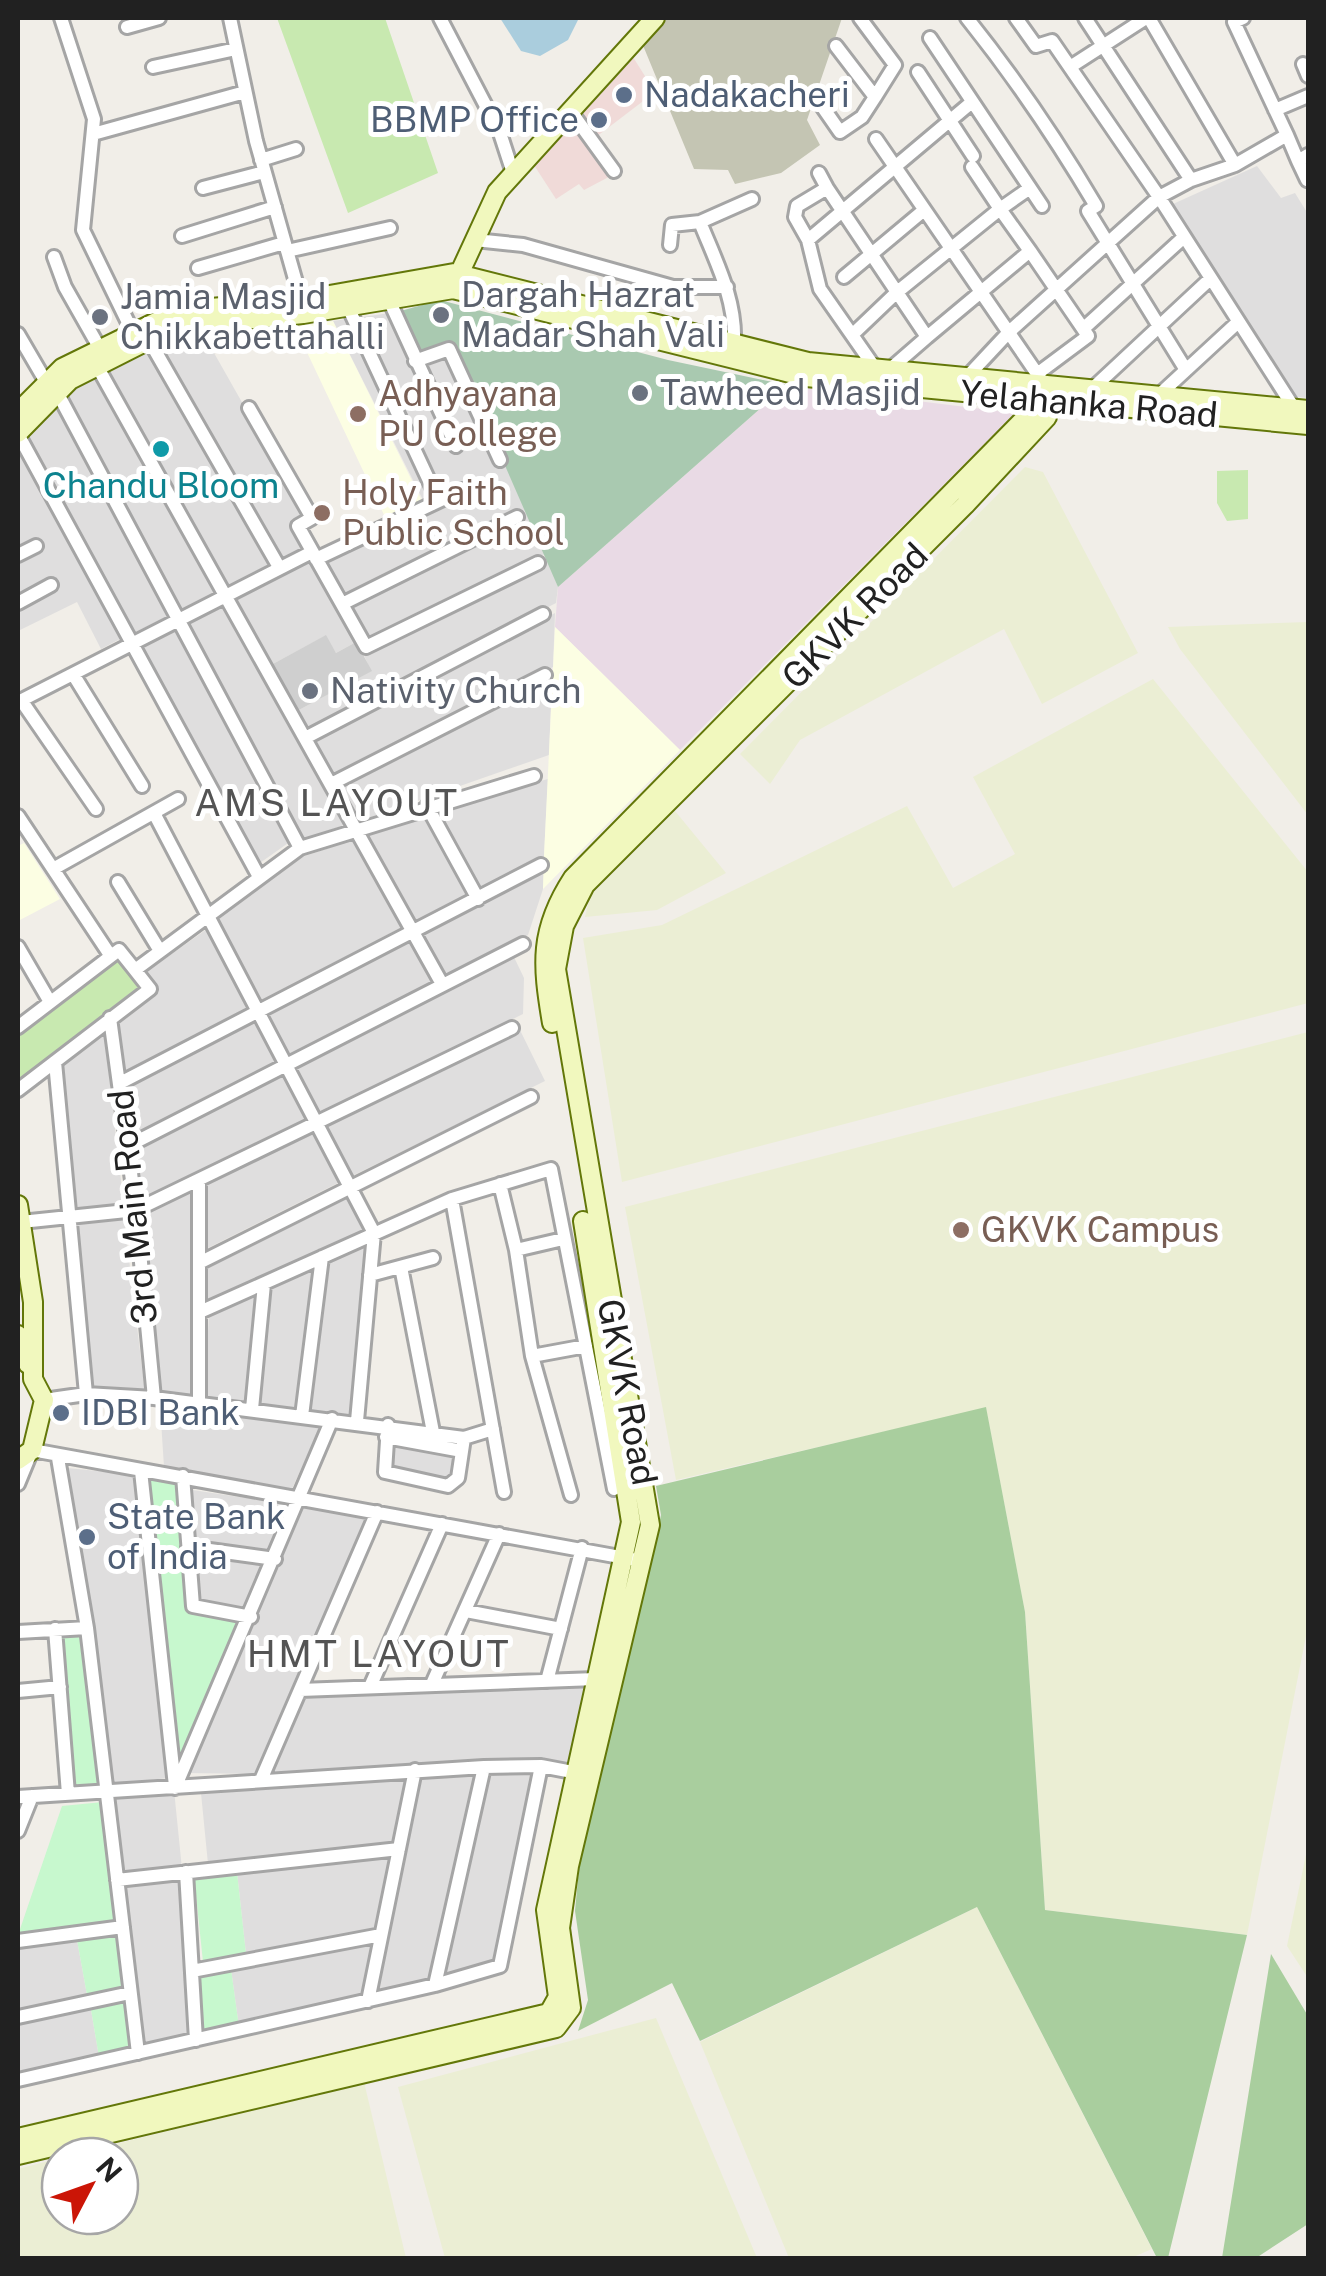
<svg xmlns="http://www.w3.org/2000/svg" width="1326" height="2276" font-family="'Public Sans',sans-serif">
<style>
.residential{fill:#dfdede}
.commercial{fill:#f0dad8}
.industrial{fill:#e9dae5}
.education{fill:#fcfee3}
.religious{fill:#cfcfcf}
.construction{fill:#c4c5b3}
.farmland{fill:#ebeed4}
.grass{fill:#c8e9b0}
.forest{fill:#a9ce9e}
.cemetery{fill:#a9c9b0}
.park{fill:#c7f8ce}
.water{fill:#aacddd}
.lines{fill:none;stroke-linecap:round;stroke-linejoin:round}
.street-casing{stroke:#a5a5a5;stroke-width:18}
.secondary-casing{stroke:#637709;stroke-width:22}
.street{stroke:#fff;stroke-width:12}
.secondary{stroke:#f1f8be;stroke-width:18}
.service-dot{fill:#5c6f8a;stroke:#fff;stroke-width:4}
.worship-dot{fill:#6b7280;stroke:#fff;stroke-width:4}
.education-dot{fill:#8d6e63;stroke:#fff;stroke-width:4}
.culture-dot{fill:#0f9aa8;stroke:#fff;stroke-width:4}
.labels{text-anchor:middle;stroke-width:10;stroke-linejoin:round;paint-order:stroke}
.service-label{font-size:35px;fill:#4e5e75;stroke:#fff;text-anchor:start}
.worship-label{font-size:35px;fill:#5b616d;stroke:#fff;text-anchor:start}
.education-label{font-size:35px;fill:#785e54;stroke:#fff;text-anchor:start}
.street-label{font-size:35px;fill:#212121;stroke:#fff}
.culture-label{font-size:35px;fill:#0d838f;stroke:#fff}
.neighbourhood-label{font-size:38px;letter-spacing:2.5px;fill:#545454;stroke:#fff}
</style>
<rect width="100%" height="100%" fill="#f1eee8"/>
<path class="residential" d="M1257 166 1281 198 1295 193 1308 214V398L1297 397 1173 204Z
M397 312 452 344 545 554 367 643 323 562 427 508 333 321Z
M205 337 306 515 291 523 305 549 281 563 158 345Z
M151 350 271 566 227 588 103 370Z
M95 376 216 592 177 612 61 398Z
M56 406 170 615 130 635 23 438Z
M18 445 124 637 101 649 77 602 18 631Z
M310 557 356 642 336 653 325 636 271 665 232 594Z
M548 561 558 587 556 603 309 732 297 711 371 671 363 653Z
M225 595 350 823 301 840 181 620Z
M555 613 553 667 333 778 311 738Z
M175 623 291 841 257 865 136 644Z
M552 676 549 755 357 822 338 786Z
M548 779 544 856 476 889 435 809Z
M425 814 466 895 415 924 365 833Z
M356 839 404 926 257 1003 215 921 302 857Z
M544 868 543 889 528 935 444 979 419 931Z
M207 929 248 1008 125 1075 118 1017 158 989 146 972Z
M413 934 438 983 284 1060 259 1011Z
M513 955 524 978 523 1014 315 1117 290 1065Z
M252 1015 279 1064 135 1139 129 1083Z
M518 1026 545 1081 348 1178 321 1124Z
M104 1030 124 1208 72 1214 61 1060Z
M282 1071 308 1121 140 1205 136 1146Z
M313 1129 340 1182 204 1250 202 1184Z
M194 1188 195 1397 156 1394 139 1212Z
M346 1191 366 1232 204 1306V1264Z
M124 1217 145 1393 90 1391 74 1224Z
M369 1240 353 1416 306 1412 327 1259Z
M315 1267 298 1408 256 1406 271 1288Z
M258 1293 247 1406 204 1400 209 1314Z
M160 1405 321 1425 291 1491 164 1467Z
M384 1431 465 1443 459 1485 378 1473Z
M67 1468 138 1475 169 1778 110 1784Z
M186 1489 286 1504 266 1555 191 1546Z
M304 1506 367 1519 254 1774 186 1773Z
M192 1553 263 1563 244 1613 195 1604Z
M596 1679 576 1773 480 1771 433 1981 371 1997 417 1772 261 1780 300 1690Z
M536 1769 499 1965 440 1981 487 1770Z
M407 1777 391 1845 208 1864 201 1793Z
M174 1790 182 1869 121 1875 112 1796Z
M392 1856 374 1929 246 1954 237 1872Z
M181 1875 193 2036 140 2048 120 1883Z
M77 1940 87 1995 18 2011V1949Z
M377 1940 365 1997 239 2027 231 1969Z
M90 2004 99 2057 18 2076V2021Z"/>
<path class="commercial" d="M631 54 655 92 596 137 622 170 584 190 579 184 556 199 532 162Z"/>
<path class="industrial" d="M787 385 1015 413 680 750 555 627 558 587Z"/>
<path class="education" d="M333 321 422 501 386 519 295 327Z
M555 627 680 750 543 889 544 856Z
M24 843 60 899 18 921V846Z"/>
<path class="religious" d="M326 635 336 653 356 642 372 671 297 711 271 665Z"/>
<path class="construction" d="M662 18H842L807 120 820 145 781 173 735 184 728 170 694 169 642 43Z"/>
<path class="farmland" d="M1025 467 1043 472 1138 653 1042 704 1004 629 800 740 770 784 740 754Z
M1308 622V815L1180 649 1168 627Z
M1153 679 1308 872V1003L622 1182 583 938 662 925 907 806 953 888 1015 854 973 777Z
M675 811 726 873 657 910 585 917 590 896Z
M1308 1032V1626L1247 1935 1045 1910 1025 1612 986 1408 676 1480 625 1207Z
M1308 1845V1978L1287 1946Z
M977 1907 1152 2249 1131 2258H789L700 2042Z
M656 2018 757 2258H445L398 2087Z
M364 2082 406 2258H18V2169L60 2158V2216H120V2156H68Z"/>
<path class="grass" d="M277 18H385L438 173 348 213Z
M1248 470V519L1227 521 1217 503V471Z
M118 956 141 985 18 1080V1034Z"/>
<path class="forest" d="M986 1407 1025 1612 1045 1910 1247 1935 1168 2258H1157L977 1907 700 2041 672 1983 578 2031 588 2000 575 1911 580 1857 661 1515 656 1486Z
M1271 1954 1308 2016V2224L1256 2258H1222Z"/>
<path class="cemetery" d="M440 300 668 360 787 385 558 587 452 344 416 354 397 312Z"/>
<path class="park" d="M145 1474 181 1479 190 1608 247 1619 177 1776Z
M85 1631 99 1788 71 1790 57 1633Z
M103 1802 115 1923 18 1935 62 1806Z
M237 1872 246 1954 203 1962 194 1876Z
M115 1934 124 1989 87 1995 77 1940Z
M231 1969 239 2027 201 2032 193 1974Z
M124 1999 133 2051 99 2057 90 2004Z"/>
<path class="water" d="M500 18H579L568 40 540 56 521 51Z"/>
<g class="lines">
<g class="street-casing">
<path id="street" d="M61 18 94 119 83 230 137 341
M230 18 256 141 301 300
M440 18 500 133 514 176
M967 18C1015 78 1057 140 1096 206L1088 211 1186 370
M1016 18 1036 46 1052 41 1159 197 1191 180 1085 18
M1149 18 1235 165 1287 135 1298 161 1308 155
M1243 18 1234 22 1287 135
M127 27 159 18
M930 38 1042 206
M836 46 875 97 895 65 860 18
M1303 64 1308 76
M153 67 236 49
M1070 67 1146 18
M918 72 973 156
M815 96 840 132 862 117 875 97
M1275 110 1308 96
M572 113 614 171
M93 134 245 92
M876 139 1040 378
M261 160 296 149
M1298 161 1307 180
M819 173 827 188
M1191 180 1235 165
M203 188 264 172
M182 236 275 207
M475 240 523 245 673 287H727
M808 240 972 102
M670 245 672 225 700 222
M287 251 390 228
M1030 251 1000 209 1030 188
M54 257 65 287 99 347
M198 268 284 243
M844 277 923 211
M389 300 456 446
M348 307 438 500
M1083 329 1184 237
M18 334 46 382
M852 335 896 293 1000 209 972 167
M927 337 1030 251 1088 336 1037 374
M149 340 279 567
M734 343C736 299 716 262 700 222L752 199
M415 361 449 349 500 460
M97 366 442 984
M875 368 820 289 808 240 795 217 797 206 827 188 927 337 889 370
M966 378 1009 332 1159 197 1294 408
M1092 389 1210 279
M57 392 300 848
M1159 395 1237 323
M249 408 312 518 298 526 366 647 538 563
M18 434 258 875
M18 555 36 546
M316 559 462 490
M18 603 51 585
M342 604 517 517
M73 674 142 786
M21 700 96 809
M18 702 312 552
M307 737 543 614
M333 783 545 675
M427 806 478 899
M154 813 374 1233 357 1421
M18 816 110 955
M53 869 178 799
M118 882 160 951
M18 947 50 1002
M110 1018 136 1210 154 1398
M18 1027 119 950 135 970
M55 1062 86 1394
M120 1083 541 865
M18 1090 150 989 135 970 300 848 534 776
M128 1146 523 944
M199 1182V1403
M500 1184 516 1250 532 1356 571 1495
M452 1199 504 1492
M21 1222 136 1210 512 1028
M516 1250 563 1239
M201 1262 531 1097
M401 1267 433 1432
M370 1275 433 1258
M202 1311 452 1199 551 1169 614 1489
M532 1356 586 1346
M44 1400 86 1394 154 1398 464 1438 493 1429
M252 1409 264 1284
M302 1416 322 1257
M388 1425 385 1472 448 1486 458 1478 464 1438
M386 1437 462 1451
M58 1458 87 1628 138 2053
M141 1471 175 1786
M183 1476 193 1606 251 1617
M18 1484 32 1450 642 1561
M188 1547 275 1559
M466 1611 561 1629
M55 1629 68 1794
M18 1632 87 1628
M547 1681 582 1548
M432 1684 499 1534
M370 1687 442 1524
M300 1690 596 1679
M18 1691 60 1687
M261 1780 377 1512
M175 1788 332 1419
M18 1797 484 1767 541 1766 583 1774
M18 1831 32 1796
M186 1872 196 2040
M117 1880 399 1849
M18 1941 123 1927
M192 1971 381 1935
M435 1985 484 1767
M368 2001 415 1770
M18 2017 130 1993
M18 2080 435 1985 500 1966 541 1766"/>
</g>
<g class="secondary-casing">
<path id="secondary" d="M455 283 497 192 655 18
M18 412 62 368 158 321 199 309 301 300 454 273 808 362 1308 410
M18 433 70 380 149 340 202 324 303 314 453 289 806 377 1308 425
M552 1023C542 964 539 930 573 878L1034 409 1039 385
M18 1205 33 1302V1379L44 1400 32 1450 18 1460
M18 1335 28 1364
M18 2138 549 2013 558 1997 546 1910 631 1522 583 1221
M18 2155 556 2028 571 2008 560 1928 569 1866 650 1525 556 969 564 926 585 885 965 505 1047 417 1049 386"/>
</g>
<use href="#street" class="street"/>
<use href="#secondary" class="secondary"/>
</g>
<g class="service-dot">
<circle cx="624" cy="95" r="10"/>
<circle cx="599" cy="120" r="10"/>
<circle cx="61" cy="1413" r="10"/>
<circle cx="87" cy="1537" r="10"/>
</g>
<g class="worship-dot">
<circle cx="441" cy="315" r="10"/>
<circle cx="100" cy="317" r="10"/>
<circle cx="640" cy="393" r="10"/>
<circle cx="310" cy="691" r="10"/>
</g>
<g class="education-dot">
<circle cx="358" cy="414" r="10"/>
<circle cx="322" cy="513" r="10"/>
<circle cx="961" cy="1230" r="10"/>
</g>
<circle class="culture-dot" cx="161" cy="449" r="10"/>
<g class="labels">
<g class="service-label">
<text x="644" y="107">Nadakacheri</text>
<text x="579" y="132" text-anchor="end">BBMP Office</text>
<text x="81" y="1425">IDBI Bank</text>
<text x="107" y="1529">State Bank<tspan x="107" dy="40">of India</tspan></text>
</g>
<g class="worship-label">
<text x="461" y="307">Dargah Hazrat<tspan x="461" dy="40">Madar Shah Vali</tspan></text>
<text x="120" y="309">Jamia Masjid<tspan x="120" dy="40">Chikkabettahalli</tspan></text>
<text x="660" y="405">Tawheed Masjid</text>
<text x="330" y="703">Nativity Church</text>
</g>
<g class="education-label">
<text x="378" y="406">Adhyayana<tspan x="378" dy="40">PU College</tspan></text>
<text x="342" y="505">Holy Faith<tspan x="342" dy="40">Public School</tspan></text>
<text x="981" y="1242">GKVK Campus</text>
</g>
<g class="street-label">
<text transform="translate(1089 404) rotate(5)" y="12">Yelahanka Road</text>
<text transform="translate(855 616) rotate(-45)" y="12">GKVK Road</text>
<text transform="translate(133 1207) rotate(-96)" y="12">3rd Main Road</text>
<text transform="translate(627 1392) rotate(79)" y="12">GKVK Road</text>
</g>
<g class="culture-label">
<text x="161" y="498">Chandu Bloom</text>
</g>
<g class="neighbourhood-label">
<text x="327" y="816">AMS LAYOUT</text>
<text x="379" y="1667">HMT LAYOUT</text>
</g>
</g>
<rect width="1326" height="2276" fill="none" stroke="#212121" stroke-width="40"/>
<g transform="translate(90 2186) rotate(49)"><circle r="48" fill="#ffffff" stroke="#a6a6a6" stroke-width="2.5"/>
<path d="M0-8L18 38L0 25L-18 38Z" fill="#cb1506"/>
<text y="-15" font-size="28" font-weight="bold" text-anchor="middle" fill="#212121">N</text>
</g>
</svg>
